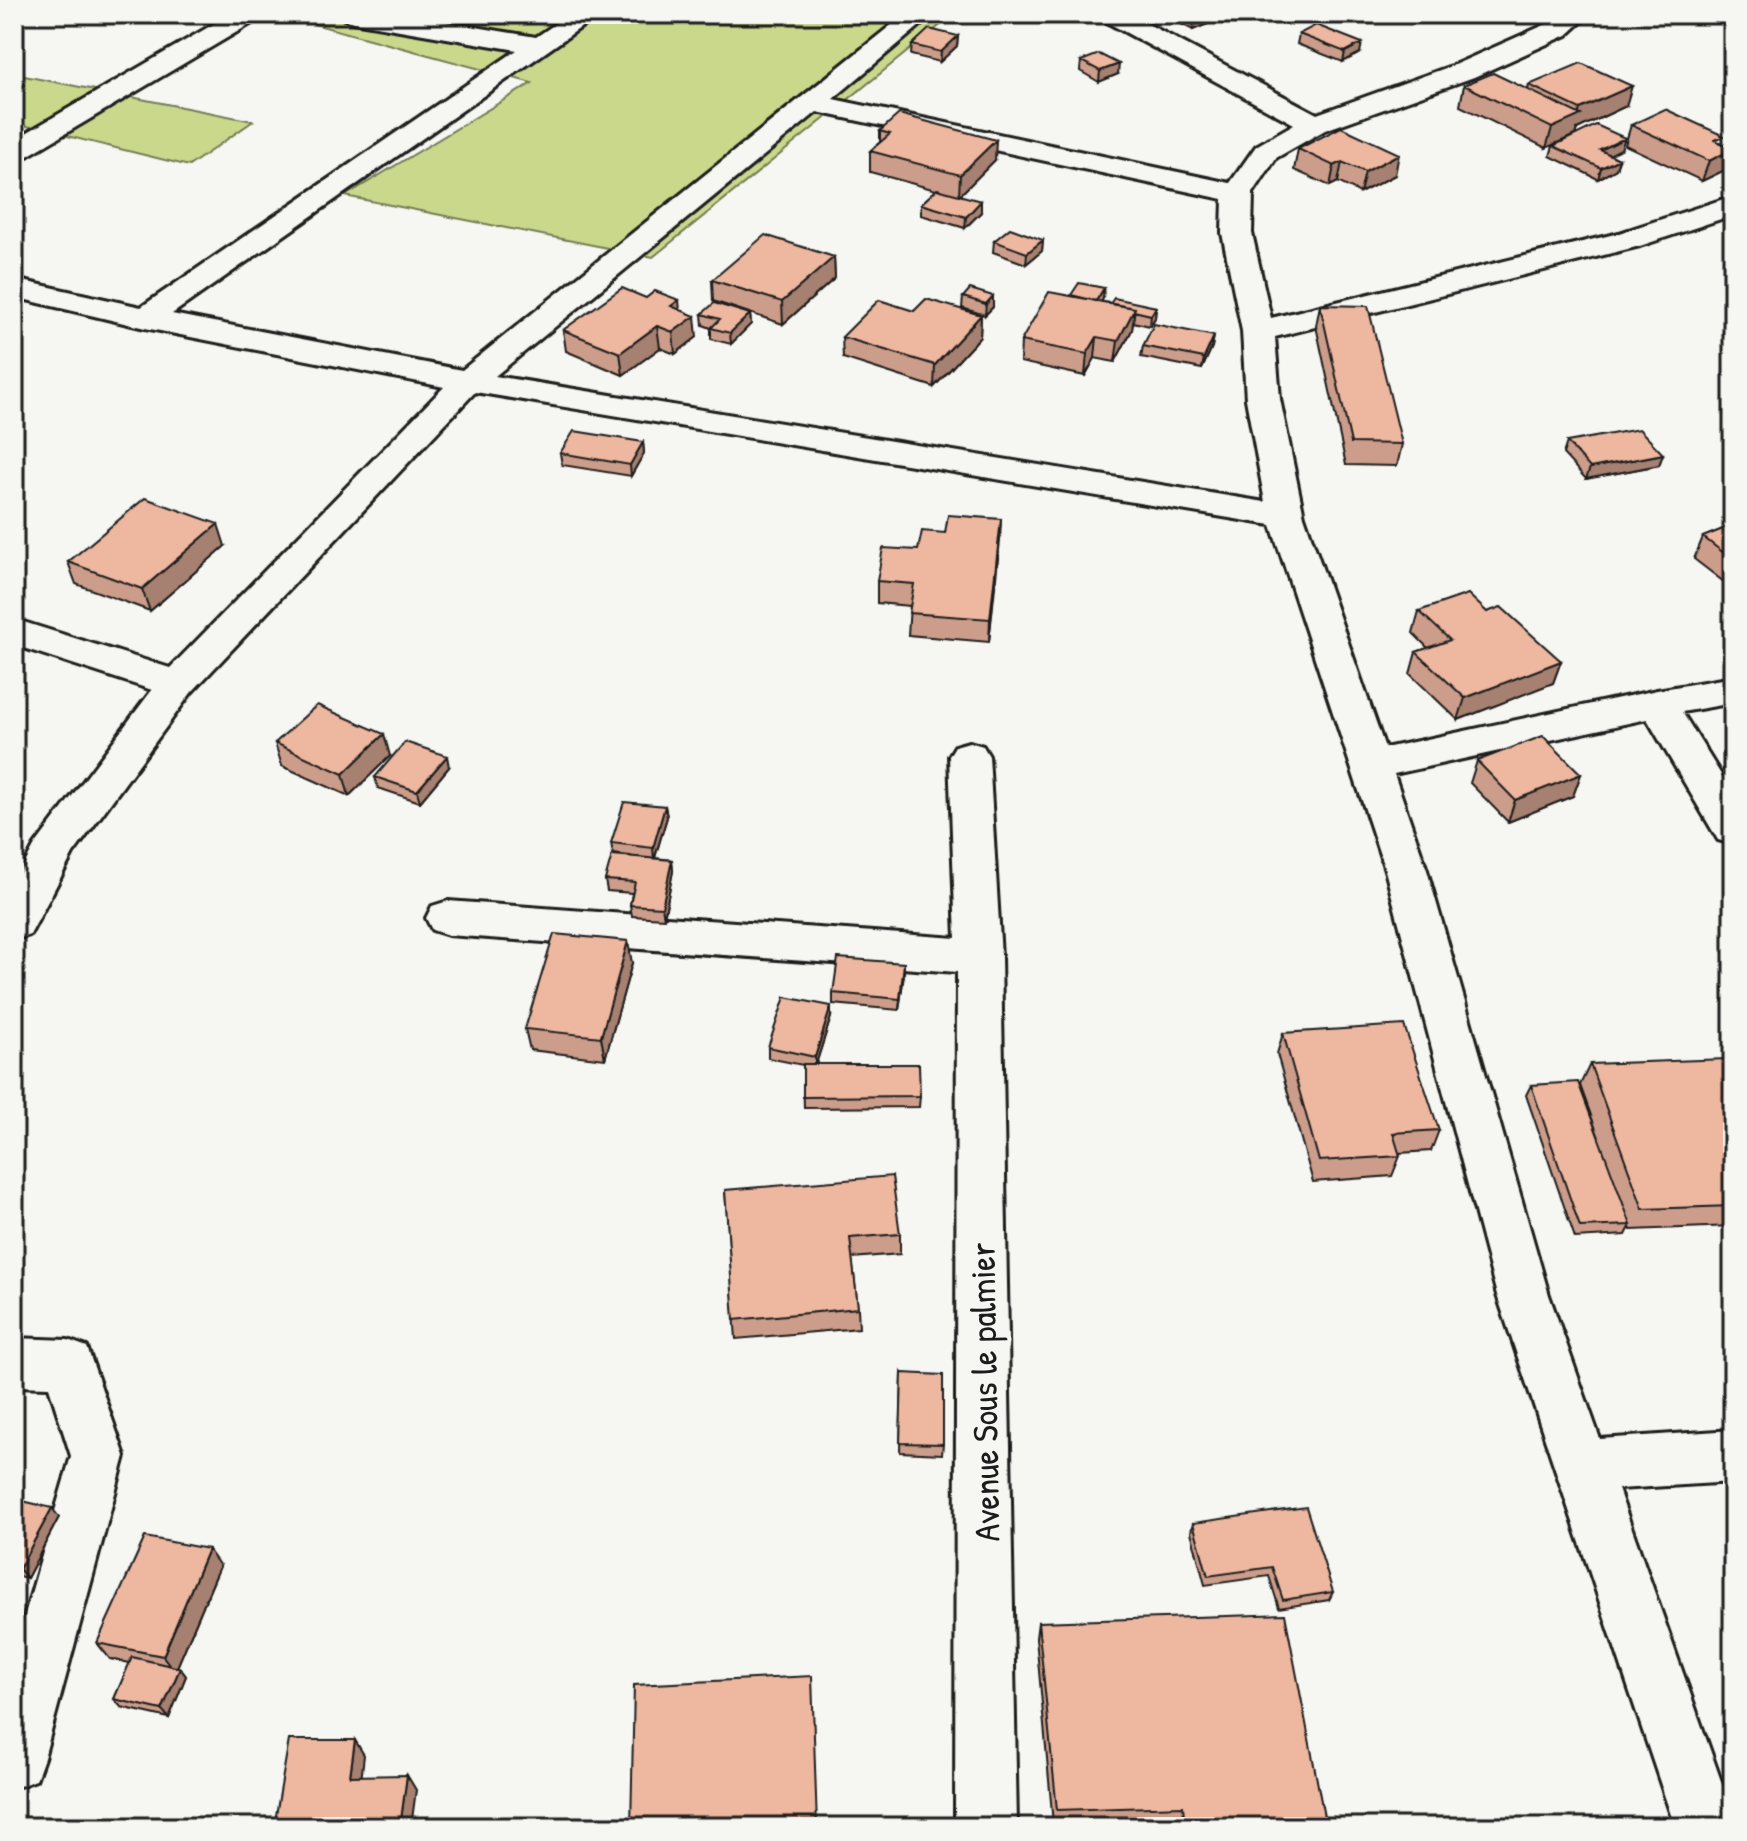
<svg xmlns="http://www.w3.org/2000/svg" width="1747" height="1841" font-family="'Patrick Hand',sans-serif">
<style>
.green{fill:#cad88c;stroke:#737a54;stroke-width:2}
.lines{fill:none;stroke-linecap:round;stroke-linejoin:round}
.street-casing{stroke:#1c1c1c;stroke-width:6}
.street{fill:#f6f6f2;fill-rule:evenodd}
.wall{fill:#cc9d8a;stroke:#1c1c1c;stroke-width:2}
.shaded-wall{fill:#a68070;stroke:#1c1c1c;stroke-width:2}
.building{fill:#edb7a0;stroke:#1c1c1c;stroke-width:2}
.labels{text-anchor:middle;stroke-width:8;stroke-linejoin:round;paint-order:stroke}
.near-street-label{font-size:36px;fill:#1c1c1c;stroke:#f6f6f2}
</style>
<rect width="100%" height="100%" fill="#f6f6f2"/>
<filter id="ink" filterUnits="userSpaceOnUse"><feTurbulence type="fractalNoise" baseFrequency=".0125" numOctaves="2"/><feDisplacementMap in="SourceGraphic" scale="16" xChannelSelector="R" yChannelSelector="G"/><feConvolveMatrix kernelMatrix="1 2 1 2 8 2 1 2 1" color-interpolation-filters="sRGB"/></filter>
<g filter="url(#ink)">
<path class="green" d="M277 14H954L653 257 345 196 532 83Z
M14 74 253 121 189 166 14 123Z"/>
<g class="lines">
<g class="street-casing">
<path id="street" d="M231 14H263L259 19 24 158 14 161V140Z
M340 14H398L536 37 570 14H600L172 314 462 370 905 14H934L833 99 1230 183 1256 146 1294 124 1101 19 1097 14H1129L1317 114 1454 65 1549 23 1561 14H1590L1567 35 1474 77 1325 130 1276 158 1253 193 1252 233 1271 318 1619 233 1733 196V215L1640 246 1275 337 1280 399 1304 516 1385 748 1657 690 1733 677V703L1682 712 1733 794V844L1718 840 1647 719 1394 774 1427 870 1549 1295 1600 1439 1733 1430V1482L1618 1489 1733 1815V1827H1675L1497 1295 1385 870 1271 525 475 392 191 693 73 854 30 935 14 940V883L35 845 152 690 14 645V619L170 668 444 387 145 328 14 297V279L141 307 517 50 353 22 344 19ZM817 112 1223 199 1222 233 1242 331 1246 399 1265 502 495 376Z
M969 742 983 746 989 756 1001 957 1017 1827H955L957 972 448 935 432 930 426 918 432 906 448 901 956 938 949 756 955 746Z
M14 1338 68 1340 87 1347 125 1456 44 1758 36 1780 14 1788V1652L71 1456 49 1387 14 1386Z"/>
</g>
<use href="#street" class="street"/>
</g>
<path class="wall" d="M1136 14H1232L1193 30 1161 14 1147 20Z
M1299 34 1360 53 1343 62 1297 44Z
M958 36 957 46 940 62 911 55 912 45Z
M1081 61 1118 74 1099 82 1080 71Z
M1464 85 1528 90 1529 85 1626 106 1577 129 1575 135 1621 149 1610 154 1619 159 1616 169 1598 179 1550 156 1553 146 1565 139 1546 148 1460 106Z
M1631 125 1721 142 1727 169 1702 181 1625 145Z
M880 131 995 160 960 195 981 212 965 228 921 215V204L936 190 870 172V151L880 142Z
M1298 149 1395 175 1360 193 1338 182 1330 186 1294 170Z
M1043 240 1042 251 1026 264 993 252 994 241Z
M834 257 835 278 783 324 713 301 712 280Z
M1104 288 1101 302 1156 307 1155 318 1150 326 1133 322 1132 330 1115 362 1095 358 1085 376 1020 362 1021 341 1071 296Z
M993 296V307L985 315 962 308 963 297Z
M1320 305 1402 444 1397 466 1346 465 1316 326Z
M680 310 697 337 675 354 660 348 623 375 566 351 563 330Z
M914 311 981 315 980 337 934 387 843 358 842 337Z
M702 314H750L751 324 731 344 711 339V328L703 325Z
M1214 336 1212 347 1202 369 1141 357 1143 346Z
M643 442 644 453 631 476 562 465 560 453Z
M1567 442 1663 454 1659 465 1586 479 1563 454Z
M1001 519 989 642 908 635 910 606 877 603V581L918 550 945 533Z
M1733 525V589L1694 559 1703 537Z
M225 546 150 611 76 584 68 562Z
M1419 611 1487 612 1561 661 1553 683 1458 720 1410 674 1416 652 1428 648 1413 633Z
M275 743 390 756 349 796 282 766Z
M1477 761 1581 774 1573 796 1508 822 1470 783Z
M449 767 420 802 378 788 375 777Z
M665 806 667 817 655 858 672 860 673 871 664 918 632 916 630 905 632 893 607 891 605 880 630 856 613 854 611 843Z
M632 963 605 1059 530 1050 525 1029Z
M904 974 899 1010 833 1004V993Z
M831 1017 816 1064 920 1096 919 1107 804 1108 803 1065 768 1058V1047Z
M1283 1033 1439 1130 1431 1151 1399 1153 1400 1156 1392 1176 1313 1182 1277 1054Z
M1590 1064 1733 1073V1226L1631 1230 1630 1227 1626 1235 1575 1238 1526 1095 1531 1085 1598 1135 1580 1085Z
M725 1190 900 1234V1254L852 1258 858 1308 859 1328 736 1339Z
M902 1373 943 1444 942 1454 900 1452Z
M14 1499 59 1517 27 1578 14 1575Z
M1193 1523 1333 1592 1329 1600 1279 1608 1269 1576 1205 1585 1191 1532Z
M220 1566 177 1667 180 1668 186 1676 169 1718 121 1707 114 1699 130 1663 110 1659 97 1643Z
M1038 1622 1325 1822 1322 1827H1178L1177 1820 1053 1824 1036 1638Z"/>
<path class="shaded-wall" d="M1148 14H1161L1147 20Z
M1195 14H1232L1193 30Z
M958 36 957 46 940 62 941 52Z
M1362 43 1360 53 1343 62 1345 52Z
M1119 64 1118 74 1099 82 1100 71Z
M1632 86 1626 106 1577 129 1575 135 1546 148 1552 128 1578 116 1580 109Z
M1625 138 1621 149 1597 161 1600 150Z
M996 140 995 160 959 196 960 175Z
M1733 149 1727 169 1702 181 1709 161Z
M1399 154 1395 175 1360 193 1365 172Z
M1619 159 1616 169 1598 179 1601 168Z
M1342 162 1338 182 1330 186 1334 166Z
M981 201V212L965 228 966 217Z
M1043 240 1042 251 1026 264 1027 253Z
M834 257 835 278 783 324 782 302Z
M1104 288 1103 299 1095 312 1096 301Z
M993 296V307L985 315 986 304Z
M679 300 681 321 671 306Z
M1156 307 1155 318 1150 326 1151 315Z
M1135 308 1132 330 1115 362 1118 341Z
M750 314 751 324 731 344 730 333Z
M981 315 980 337 934 387 935 365Z
M695 316 697 337 675 354 673 332Z
M657 326 660 348 623 375 620 353Z
M1214 336 1212 347 1202 369 1204 358Z
M1097 337 1095 358 1085 376 1087 354Z
M643 442 644 453 631 476 630 465Z
M1663 454 1659 465 1586 479 1590 468Z
M1001 519 1000 541 989 642 990 619Z
M218 524 225 546 150 611 142 589Z
M1561 661 1553 683 1458 720 1465 698Z
M384 734 390 756 349 796 343 774Z
M447 756 449 767 420 802 417 791Z
M1581 774 1573 796 1508 822 1515 800Z
M665 806 667 817 654 860 653 848Z
M672 860 673 871 664 918 662 907Z
M628 941 632 963 605 1059 601 1037Z
M904 963V974L899 1010 900 999Z
M831 1006V1017L815 1067V1057Z
M52 1508 59 1517 27 1578 19 1569Z
M208 1549 220 1566 175 1672 163 1656Z
M180 1668 186 1676 169 1718 162 1710Z
M355 1740 364 1755 360 1790 350 1776Z
M407 1775 416 1790 411 1827H400Z"/>
<path class="building" d="M1316 25 1362 43 1345 52 1299 34Z
M929 29 958 36 941 52 912 45Z
M1099 54 1119 64 1100 71 1081 61Z
M1581 63 1632 86 1580 109 1529 85Z
M1493 73 1581 115 1552 128 1464 85Z
M1665 109 1724 136 1715 140 1733 149 1709 161 1631 125Z
M899 114 996 140 960 175 870 151 890 134 880 131Z
M1596 125 1625 138 1600 150 1619 159 1601 168 1553 146Z
M1341 127 1399 154 1365 172 1342 162 1334 166 1298 149Z
M937 189 981 201 966 217 921 204Z
M1010 228 1043 240 1027 253 994 241Z
M765 235 834 257 782 302 712 280Z
M1079 283 1104 288 1096 301 1071 295Z
M622 288 646 298 655 291 679 300 671 306 695 316 673 332 657 326 620 353 563 330Z
M970 289 993 296 986 304 963 297Z
M1049 292 1135 308 1118 341 1097 337 1087 354 1021 341Z
M1114 298 1156 307 1151 315 1134 311 1135 308 1110 304Z
M926 299 981 315 935 365 842 337 879 300 914 311Z
M714 303 750 314 730 333 711 328 720 319 702 314Z
M1320 305 1368 306 1402 444 1351 443Z
M1154 324 1214 336 1204 358 1143 346Z
M1639 429 1663 454 1590 468 1567 442Z
M574 431 643 442 630 465 560 453Z
M145 498 218 524 142 589 68 562Z
M948 515 1001 519 990 619 909 613 914 584 877 581 883 548 918 550 922 531 945 533Z
M1733 525V560L1703 537Z
M1468 594 1487 612 1501 607 1561 661 1465 698 1416 652 1450 640 1419 611Z
M317 705 384 734 343 774 275 743Z
M1543 736 1581 774 1515 800 1477 761Z
M405 742 447 756 417 791 375 777Z
M624 802 665 806 653 848 611 843Z
M612 855 672 860 662 907 630 905 635 882 605 880Z
M554 934 628 941 601 1037 525 1029Z
M838 958 904 963 900 999 833 993Z
M785 997 831 1006 815 1057 768 1047Z
M1404 1025 1439 1130 1393 1133 1400 1156 1319 1161 1283 1033Z
M1727 1059 1733 1073V1206L1643 1209 1590 1064Z
M803 1064H919L920 1096 803 1097Z
M1578 1082 1631 1225 1580 1227 1531 1085Z
M892 1176 900 1234 850 1238 858 1308 734 1320 725 1190Z
M902 1373 943 1375V1444L900 1443Z
M14 1499 52 1508 19 1569 14 1568Z
M1306 1507 1333 1592 1283 1600 1272 1567 1208 1576 1193 1523Z
M145 1537 208 1549 163 1656 97 1643Z
M1285 1614 1325 1822 1185 1826 1183 1806 1057 1810 1038 1622Z
M132 1657 180 1668 162 1710 114 1699Z
M812 1676 817 1827H631L634 1685Z
M289 1740H355L350 1776 407 1775 400 1827H274Z"/>
</g>
<g class="labels">
<g class="near-street-label">
<text transform="translate(984 1392) rotate(-91)" y="13">Avenue Sous le palmier</text>
</g>
</g>
<rect width="1747" height="1841" fill="none" stroke="#f6f6f2" stroke-width="48"/>
<rect x="24" y="24" width="1699" height="1793" fill="none" stroke="#1c1c1c" stroke-width="3" filter="url(#ink)"/>
</svg>
